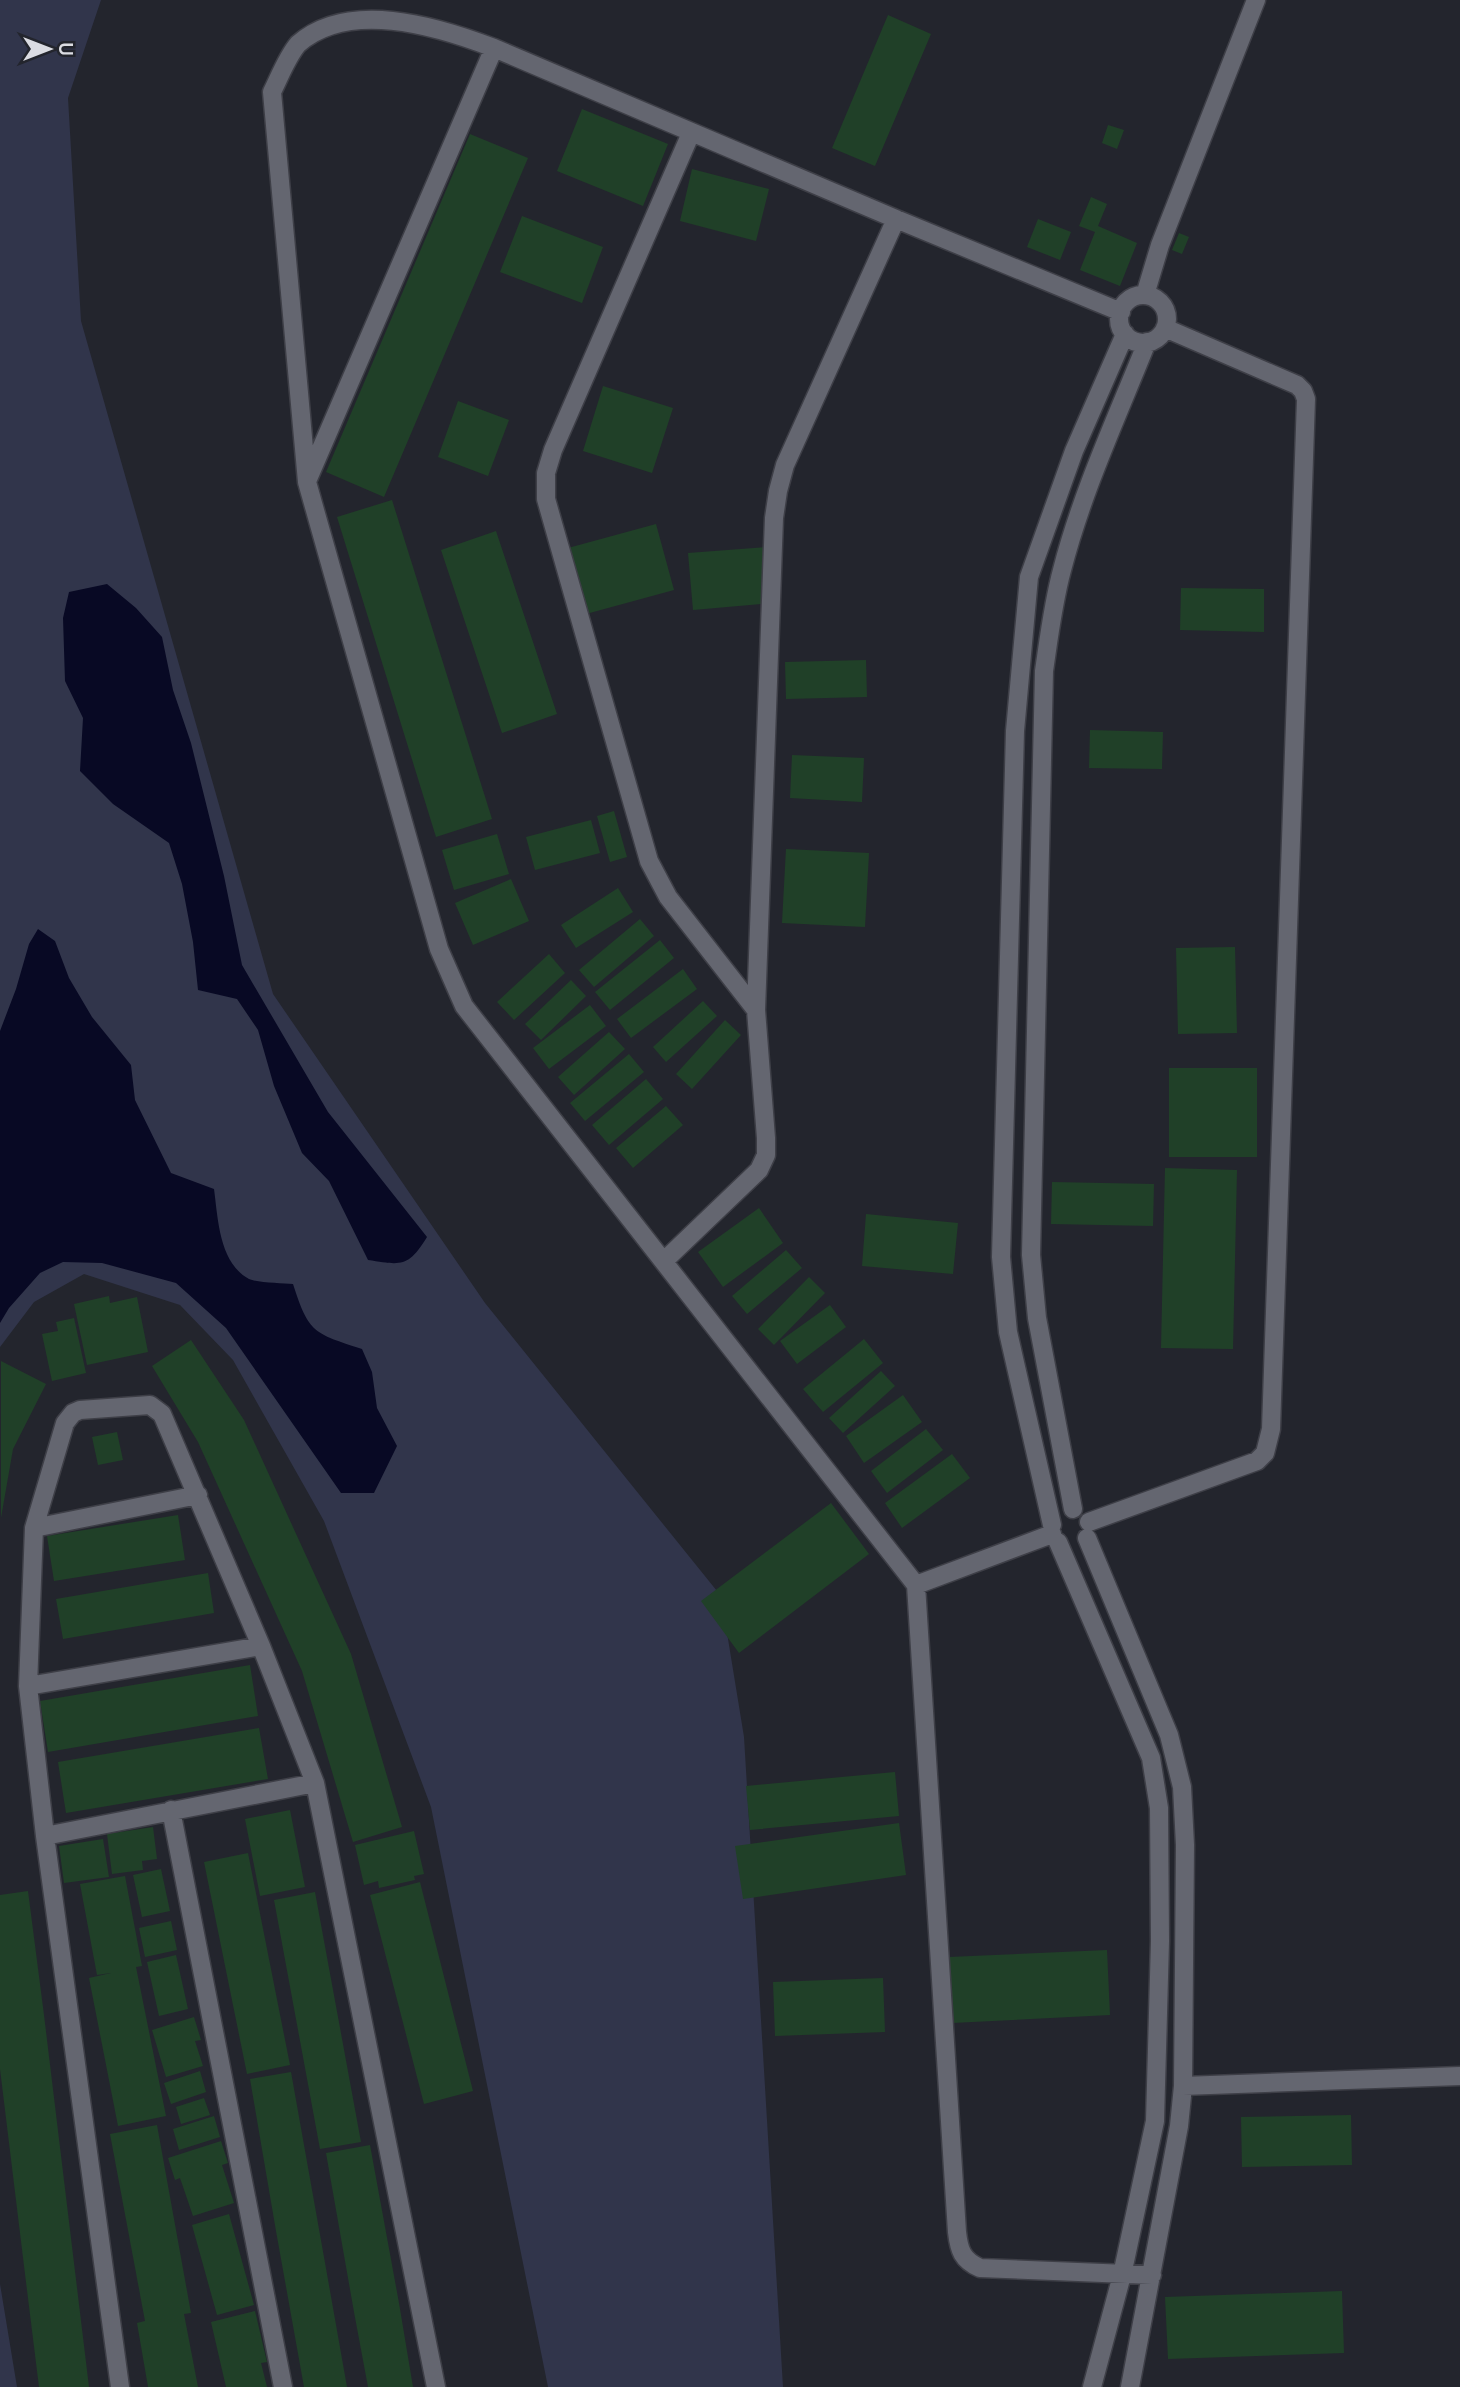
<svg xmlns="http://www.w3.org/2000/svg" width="1460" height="2387" font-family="Manrope,sans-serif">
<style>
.green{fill:#31354b}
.water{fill:#080924}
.building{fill:#204028}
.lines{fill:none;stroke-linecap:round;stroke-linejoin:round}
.minor-casing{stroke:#3e3f47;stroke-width:21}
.minor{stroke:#646670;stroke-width:18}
</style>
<rect width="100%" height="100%" fill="#23252d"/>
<path class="green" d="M0 0H101L68 98 81 321 273 994 485 1303 721 1596 744 1737 783 2387H548L431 1807 324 1521 233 1360 180 1305 84 1274 34 1302 0 1347Z
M0 2284 17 2387H0Z"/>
<path class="water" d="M107 584 136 608 162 637 173 690 191 743 224 876 242 965 328 1112 427 1237C408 1268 401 1265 368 1260L329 1181 302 1153 274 1086 258 1030 237 999 198 990 193 942 182 884 169 843 113 804 80 771 83 718 65 681 63 618 69 592Z
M38 929 55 941 69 978 92 1017 131 1065 135 1100 171 1173 214 1189C218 1218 219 1263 249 1279 258 1283 282 1283 293 1284 309 1334 314 1333 362 1349L372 1372 377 1408 397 1446 374 1493H341L226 1328 176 1283 102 1263 63 1262 40 1273 9 1308 0 1323V1031L16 989 29 944Z"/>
<path class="building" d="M888 15 931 34 875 166 832 148Z
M582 109 668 144 643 206 557 171Z
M1108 125 1124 130 1117 149 1102 143Z
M470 134 528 158 384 497 326 472Z
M692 169 769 189 756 241 680 221Z
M1091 197 1107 204 1098 226 1137 243 1120 286 1080 270 1095 232 1079 226Z
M522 216 603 247 582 303 500 272Z
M1038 219 1071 232 1060 260 1027 247Z
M1179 233 1189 237 1182 254 1172 250Z
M603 386 673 408 652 473 583 451Z
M458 401 509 420 488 476 438 457Z
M392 500 492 819 436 837 337 517Z
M656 524 674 590 586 614 568 548Z
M496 531 557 714 502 733 441 550Z
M766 547 771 603 693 610 688 553Z
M1181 588 1264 589V632L1180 630Z
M866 660 867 697 786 699 785 662Z
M1090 730 1163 732 1162 769 1089 768Z
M792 755 864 758 862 802 790 798Z
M614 811 627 857 610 862 597 816Z
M591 820 600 853 535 870 526 837Z
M497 834 509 874 454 890 442 850Z
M786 849 869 853 865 927 782 923Z
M511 879 529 921 473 945 455 903Z
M618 888 633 912 576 948 561 925Z
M640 919 654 936 594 987 579 970Z
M660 940 674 958 610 1010 595 992Z
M1235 947 1237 1033 1178 1034 1176 948Z
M549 954 565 973 514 1020 497 1002Z
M683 969 697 989 631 1038 617 1019Z
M571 980 586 996 541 1040 525 1024Z
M703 1001 717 1016 666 1062 653 1047Z
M590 1005 606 1026 549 1069 533 1048Z
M725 1020 741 1035 692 1089 676 1074Z
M609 1032 625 1049 574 1095 558 1077Z
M629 1054 644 1072 585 1121 570 1103Z
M1169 1068H1257V1157H1169Z
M646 1079 663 1099 609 1145 592 1125Z
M666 1106 683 1125 633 1168 616 1148Z
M1165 1168 1237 1170 1233 1349 1161 1348Z
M1052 1182 1154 1184 1153 1226 1051 1224Z
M759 1208 783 1243 723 1287 698 1252Z
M866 1214 958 1223 953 1274 862 1266Z
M786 1250 802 1268 747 1314 732 1296Z
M809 1277 825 1293 774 1345 758 1329Z
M109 1296 110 1303 137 1297 148 1352 87 1365 74 1304Z
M830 1305 846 1327 797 1364 780 1341Z
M74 1318 86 1373 52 1381 42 1334 58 1331 56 1322Z
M864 1339 883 1363 823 1412 803 1389Z
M191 1340 244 1420 351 1654 402 1827 353 1842 302 1671 198 1442 152 1366Z
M1 1361 46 1384 13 1449 1 1518Z
M881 1371 895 1386 843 1433 829 1418Z
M903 1395 922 1422 864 1463 846 1436Z
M926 1429 943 1450 887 1493 871 1471Z
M117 1432 123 1460 98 1465 92 1437Z
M952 1454 970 1478 902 1528 885 1503Z
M831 1503 869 1554 739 1653 701 1601Z
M178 1515 185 1560 54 1581 47 1536Z
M208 1573 214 1613 63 1639 56 1599Z
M250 1665 258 1716 48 1752 40 1701Z
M259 1728 268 1779 66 1813 58 1762Z
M895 1772 899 1816 750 1830 746 1786Z
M290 1810 305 1887 260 1896 245 1819Z
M899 1823 906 1875 743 1899 735 1846Z
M153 1827 157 1859 142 1861 143 1870 112 1874 107 1834Z
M414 1831 424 1874 414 1876 415 1880 379 1888 378 1881 364 1885 355 1845Z
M103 1839 109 1877 64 1883 59 1846Z
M248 1853 290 2065 247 2074 204 1862Z
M161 1869 170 1911 142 1917 133 1875Z
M125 1876 142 1966 136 1967 166 2116 118 2126 89 1978 111 1973 97 1975 80 1884Z
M420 1882 473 2091 424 2104 370 1895Z
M28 1891 44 2015 89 2387H39L25 2274 0 2069V1895Z
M315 1892 361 2142 320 2149 274 1900Z
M171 1921 177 1950 145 1957 139 1928Z
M1107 1950 1110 2015 952 2023 949 1957Z
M176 1955 188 2009 159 2016 147 1962Z
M883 1978 885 2032 775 2036 773 1982Z
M194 2017 201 2040 195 2041 203 2066 166 2077 152 2030Z
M200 2071 206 2092 171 2104 164 2083Z
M291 2072 327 2274 347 2387H304L276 2231 250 2079Z
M204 2098 210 2115 181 2124 176 2107Z
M1351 2115 1352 2165 1242 2167 1241 2117Z
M214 2116 220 2137 179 2150 173 2129Z
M157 2125 191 2313 184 2314 198 2387H148L137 2323 145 2321 110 2134Z
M221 2141 228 2163 222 2165 234 2203 193 2216 180 2178 175 2180 168 2158Z
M370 2145 399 2303 413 2387H368L354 2312 326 2153Z
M229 2214 254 2305 217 2315 192 2225Z
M1342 2291 1344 2353 1168 2359 1165 2297Z
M255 2311 267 2362 261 2363 267 2387H226L211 2322Z"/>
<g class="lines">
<g class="minor-casing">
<path id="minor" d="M691 133 553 450 546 473V499L649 861 668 897 756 1010
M1145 295 1160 245 1256 0
M1119 319a24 24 0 1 1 48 0a24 24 0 1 1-48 0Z
M1121 312 896 219 494 48C434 25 348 0 298 44 287 57 280 76 272 92L307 482 439 949 464 1006 916 1585 957 2232C959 2250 962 2260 980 2268L1152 2275
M308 479 494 48
M664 1261 759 1170 766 1155V1138L756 1010 774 518 778 491 785 465 896 219
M1073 1509 1037 1318 1031 1255 1044 671C1049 637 1053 603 1062 570 1082 492 1117 417 1147 342
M1089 1522 1257 1461 1265 1453 1271 1429 1306 399 1303 391 1297 385 1165 328
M1052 1525 1008 1332 1001 1257 1015 731 1029 577 1074 451 1125 334
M34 1528 198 1495
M1087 1538 1169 1735 1182 1787 1185 1845 1183 2086 1179 2126 1130 2387
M1058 1542 1151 1758 1159 1808 1160 1941 1155 2121 1122 2275 1092 2387
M916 1585 1052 1534
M28 1686 261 1646
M171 1810 283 2387
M45 1836 315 1783
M1183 2086 1460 2076
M120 2387 45 1836 28 1686 34 1528 65 1423 73 1413 80 1410 150 1405 162 1414 261 1646 315 1783 436 2387"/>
</g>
<use href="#minor" class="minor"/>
</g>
<g transform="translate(49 49) rotate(90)" stroke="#23252d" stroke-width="5" paint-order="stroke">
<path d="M0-5L12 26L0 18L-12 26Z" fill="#dbdce2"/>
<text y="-10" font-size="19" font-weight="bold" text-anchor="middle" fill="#dbdce2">U</text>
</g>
</svg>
